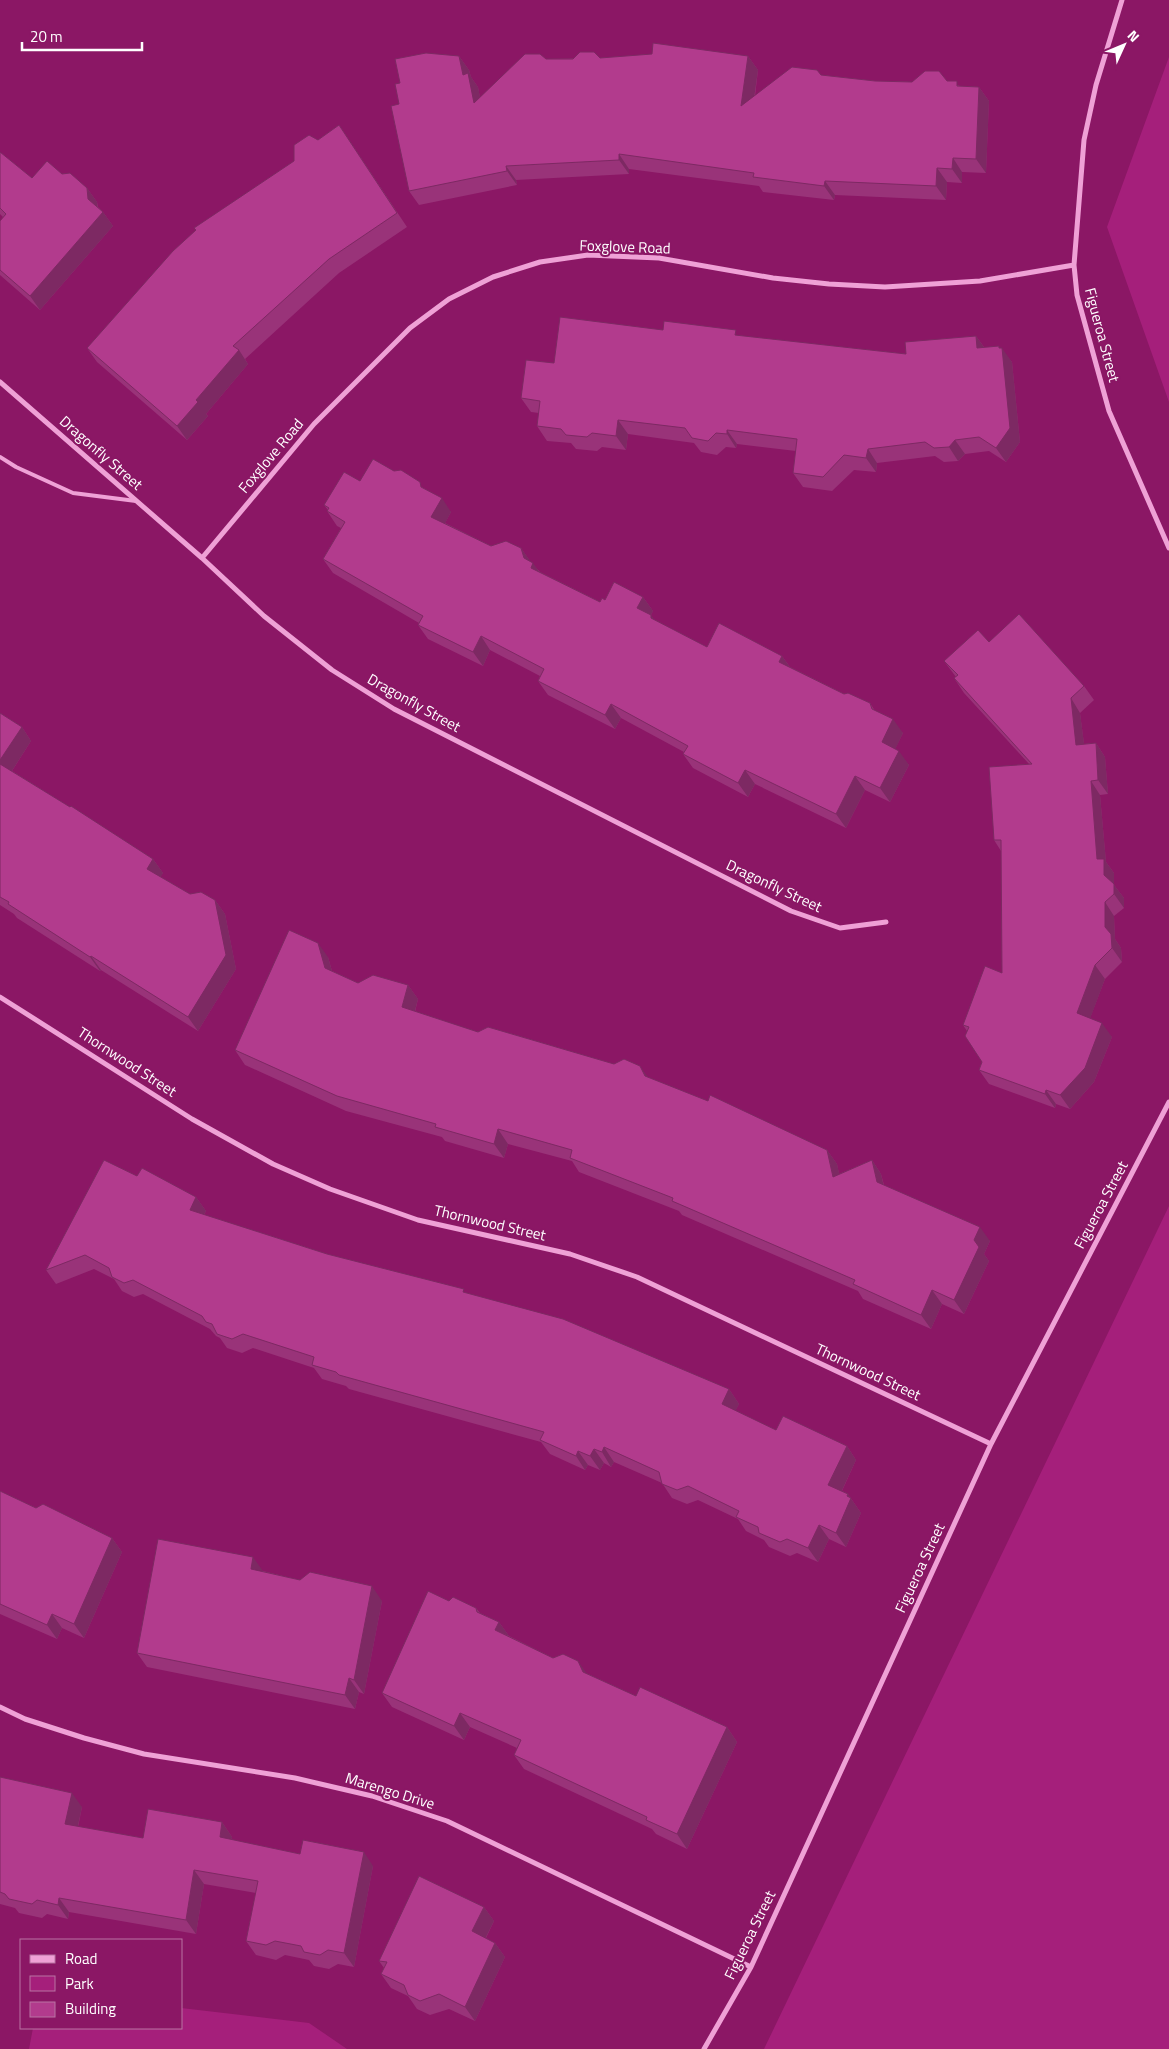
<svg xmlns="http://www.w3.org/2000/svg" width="1169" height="2049" font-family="'Titillium Web',sans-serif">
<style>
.green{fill:#a51f7b}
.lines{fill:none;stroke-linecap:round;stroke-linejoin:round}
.lane{stroke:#efa1d6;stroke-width:4}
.street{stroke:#efa1d6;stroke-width:5}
.wall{fill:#993379}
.shaded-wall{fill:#7d2963}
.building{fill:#b23b8d;stroke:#7d2963}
.labels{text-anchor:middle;stroke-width:4;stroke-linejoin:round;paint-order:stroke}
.street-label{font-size:15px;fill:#fff;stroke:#8b1765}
</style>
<rect width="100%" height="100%" fill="#8b1765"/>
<path class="green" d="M1169 57V402L1107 227Z
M1169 1206V2049H764Z
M181 2008 309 2023 347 2049H29L33 2028H181Z"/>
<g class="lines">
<path class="lane" d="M0 457 16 467 73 493 136 501"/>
<path class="street" d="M1122 0 1096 85 1084 140 1074 265 1077 295 1109 411 1169 548
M0 382 202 558 264 616 332 670 394 709 791 911 840 928 886 922
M202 558 314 424 410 328 449 299 493 277 540 262 588 255 659 258 773 278 829 284 885 287 980 281 1074 265
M0 997 192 1119 273 1164 330 1189 418 1220 570 1254 637 1277 991 1444
M0 1707 25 1719 84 1738 144 1754 295 1778 372 1796 447 1821 751 1967
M704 2049 751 1967 991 1444 1169 1102"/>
</g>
<path class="wall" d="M459 56 469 70 471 77 478 87 480 98 546 59 600 58 748 56 758 70 755 96 821 75 875 81 912 82 947 81 960 86 979 87 989 101 986 173 962 172V183L947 182 946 200 835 195 834 200 763 192 759 186 629 169V174L516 180 517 185 419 205 409 191 399 104 400 83Z
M339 125 407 227 339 273 245 359 248 364 206 414 208 416 187 440 97 362 87 348 294 161 318 140Z
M0 152 32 178 62 174 87 188 97 202 98 207 103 212 113 226 40 310 0 275V221L3 217 0 214Z
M663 330 740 336 906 354 976 336 984 347 1000 348 1012 362 1020 442 1006 462 989 451 965 454 958 461 944 462 935 456 877 463 876 472 854 470 832 491 803 487 793 473 796 451 737 444 736 448 726 447 717 455 701 452 694 443 628 434 626 450 602 447 597 451 576 449 571 443 547 441 537 426 539 413 531 412 521 398 554 363Z
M394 471 425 489 451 512 445 523 491 546 521 548 530 561 540 572 600 602 605 600 643 597 653 611 651 615 654 620 707 647 782 656 790 667 844 694 870 703 875 711 903 733 895 749 909 765 890 802 865 790 846 828 755 784 748 797 693 768 683 754 684 752 621 718 615 729 548 695 538 681 540 676 490 650 483 666 428 639 418 625 419 623 333 573 323 559 341 528 337 526 327 511 328 510 324 505 360 481Z
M989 642 1084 686 1094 700 1080 713 1084 744 1096 743 1105 757 1108 794 1100 795 1106 862 1114 873V885L1124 898V908L1114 916 1115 939 1121 948 1122 962 1105 979 1090 1018 1112 1037 1094 1082 1070 1109 1056 1104 1055 1108 989 1084 979 1070 982 1062 967 1031 963 1025 1002 973 1001 851 994 840 1029 764 964 693 954 678 956 677 944 661Z
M0 713 22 727 31 741 12 771 153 859 163 873 160 877 190 894 215 900 225 914 236 969 198 1031 101 970 100 971 17 918 14 914 0 905Z
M328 957 332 971 358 983 408 985 418 999 415 1012 478 1032 649 1078 827 1150 837 1164 839 1174 872 1160 881 1174 884 1185 990 1241 984 1254 989 1261 964 1314 942 1304 931 1329 863 1299 858 1291 682 1215 679 1211 579 1172 572 1161 508 1144 504 1158 445 1141 442 1137 346 1111 245 1065 235 1050Z
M137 1176 196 1197 206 1211 204 1215 327 1254 467 1293 729 1389 739 1404 735 1411 776 1430 847 1446 856 1460 842 1491 848 1494 861 1513 846 1547 829 1539 818 1562 797 1553 790 1556 769 1547 764 1540 746 1531 738 1519 698 1500 687 1504 672 1498 662 1483 614 1462 611 1467 604 1463 600 1470 588 1465 585 1470 550 1454 541 1442 349 1389 346 1386 322 1379 314 1368 253 1348 242 1353 227 1348 220 1338 216 1336 210 1329 143 1294 134 1297 122 1291 114 1279 94 1269 56 1284 46 1270Z
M0 1491 36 1508 112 1538 122 1552 84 1638 62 1628 57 1639 0 1614Z
M263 1571 382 1601 364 1694 359 1692 355 1709 147 1667 137 1653Z
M449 1601 476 1608 480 1613 499 1622 509 1636 553 1658 636 1696 727 1727 737 1742 687 1849 656 1834 652 1829 524 1769 514 1755 517 1748 470 1727 464 1740 392 1707 382 1693Z
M0 1777 82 1807 78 1827 143 1838 222 1822 232 1837V1840L300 1854 373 1866 354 1967 338 1964 329 1969 314 1966 309 1960 285 1955 276 1960 256 1955 246 1941 256 1893 204 1884 196 1934 69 1912 68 1919 47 1914 42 1918 19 1913 15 1908 0 1904Z
M484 1907 494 1921 486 1938 495 1943 505 1957 475 2021 449 2009 430 2015 417 2009 408 1996 391 1988 381 1974 384 1968 379 1961Z"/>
<path class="shaded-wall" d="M459 56 469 70 471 77 478 87 484 117 474 103 463 75Z
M748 56 758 70 751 120 741 106Z
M979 87 989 101 986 173 976 159Z
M619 154 629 169V174L619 160Z
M953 158 962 172V183L952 169Z
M506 166 516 180 517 185 507 171Z
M937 168 947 182 946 200 936 186Z
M825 181 835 195 834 200 824 186Z
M87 188 97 202 98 214 88 199Z
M103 212 113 226 40 310 30 296Z
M976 336 986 350 977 348Z
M999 346 1003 351 1002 348 1012 362 1020 442 1006 462 996 448Z
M239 350 248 364 206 414 208 416 187 440 177 426 196 400Z
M618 420 628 434 626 450 616 436Z
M727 430 737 444 736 448 727 434Z
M955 440 965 454 958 461 949 447Z
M868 449 877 463 876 472 866 458Z
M442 498 451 512 441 531 431 517Z
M521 548 531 562 533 563 543 577 541 582 524 558Z
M643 597 653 611 651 615 661 629 637 608Z
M481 636 490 650 483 666 473 652Z
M782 656 792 670 779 662Z
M1071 698 1080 713 1086 759 1076 745Z
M611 704 621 718 615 729 605 715Z
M893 719 903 733 892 756 882 742Z
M22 727 31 741 8 777 0 765V760Z
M1096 743 1105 757 1108 794 1098 780Z
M899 751 909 765 890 802 880 788Z
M745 770 755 784 748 797 738 783Z
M855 776 865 790 846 828 836 814Z
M1091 781 1100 795 1106 862 1114 873V885L1124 898V908L1114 894 1104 875 1097 859Z
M153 859 163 873 157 883 147 869Z
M215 900 225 914 236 969 198 1031 188 1017Z
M1105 902 1114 916 1115 939 1121 948 1122 962 1112 948 1105 927Z
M318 943 328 957 335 982 325 968Z
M91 956 101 970 100 971 90 957Z
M1095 965 1105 979 1087 1027 1077 1013Z
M408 985 418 999 412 1022 402 1007Z
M1102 1023 1112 1037 1094 1082 1070 1109 1060 1095Z
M640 1066 650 1080 645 1076Z
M1046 1090 1056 1104 1055 1108 1045 1094Z
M498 1129 508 1144 504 1158 494 1144Z
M827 1150 837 1164 843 1191 833 1177Z
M872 1160 881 1174 886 1196 877 1182Z
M196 1197 206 1211 199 1224 190 1210Z
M980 1227 990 1241 984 1254 989 1261 964 1314 954 1300 974 1240Z
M932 1290 942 1304 931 1329 921 1315Z
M729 1389 739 1404 732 1418 722 1404Z
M847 1446 856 1460 838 1499 828 1485Z
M604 1447 614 1462 611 1467 602 1452Z
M594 1449 604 1463 600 1470 590 1456Z
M578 1451 588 1465 585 1470 576 1456Z
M848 1494 861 1513 846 1547 836 1533Z
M819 1525 829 1539 818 1562 808 1548Z
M112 1538 122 1552 84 1638 74 1624Z
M253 1557 263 1571 251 1569Z
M372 1586 382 1601 364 1694 354 1680Z
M52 1614 62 1628 57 1639 47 1625Z
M499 1622 509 1636 495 1630Z
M578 1661 588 1675 583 1672Z
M349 1678 359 1692 355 1709 345 1695Z
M460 1713 470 1727 464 1740 454 1726Z
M727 1727 737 1742 687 1849 677 1834Z
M72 1793 82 1807 75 1839 65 1824Z
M222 1822 232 1837 230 1852 220 1837Z
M364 1852 373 1866 354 1967 344 1953Z
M194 1870 204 1884 196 1934 186 1920Z
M59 1898 69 1912 68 1919 58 1905Z
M484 1907 494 1921 482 1945 472 1931Z
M495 1943 505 1957 475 2021 465 2007Z"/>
<path class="building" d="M653 43 748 56 741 106 792 67 817 70 821 75 875 81 912 82 925 71H939L947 81H957V86L979 87 976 159 953 158 952 169 937 168 936 186 825 181 824 186 753 177 754 173 619 154V160L506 166 507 171 409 191 391 106 399 104 395 84 400 83 395 59 426 53 459 56 463 75 468 73 474 103 525 54H540L546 59H573L580 52H594L600 58 652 54Z
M339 125 397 213 329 259 233 346 239 350 196 400 198 402 177 426 87 348 173 251 196 230 194 228 294 161V145L309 135 318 140Z
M0 152 32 178 47 161 62 174 70 173 87 188 88 199 103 212 30 296 0 270V221L6 214 0 208Z
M560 317 663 330 664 321 736 330 735 335 906 354 905 342 976 336 977 348 999 346V348H1002L1010 428 996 448 979 437 955 440 949 447 934 448 925 442 868 449 866 458 844 455 823 477 793 473 797 439 727 430V434L716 433 708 441 692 438 685 428 618 420 616 436 592 433 587 437 566 435 561 429 537 426 540 401 521 398 526 360 554 363Z
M373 459 394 471 401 470 420 482 421 487 442 498 431 517 491 546 506 541 521 548 524 558 533 563 531 568 600 602 602 598 605 600 614 582 643 597 637 608 651 615V618L707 647 719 623 782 656 779 662 844 694 848 693 870 703 872 709 893 719 882 742 899 751 880 788 855 776 836 814 745 770 738 783 683 754 688 746 611 704 605 715 538 681 544 669 481 636 473 652 418 625 423 616 323 559 345 522 327 511 329 508 324 505 344 472 360 481Z
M1019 614 1084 686 1071 698 1076 745 1096 743 1098 780 1091 781 1097 859H1104V875L1114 884V894L1105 902V927L1111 934 1112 948 1095 965 1077 1013 1102 1023 1085 1068 1060 1095 1046 1090 1045 1094 979 1070 982 1062 965 1036 969 1027 963 1025 985 966 1002 973 1001 840H994L989 767 1032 764 954 678 958 675 944 661 978 630 989 642Z
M0 713 22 727 0 760Z
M0 764 70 807 71 806 153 859 147 869 190 894 201 892 215 900 226 955 188 1017 91 956 90 957 8 904 9 902 0 897Z
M289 930 318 943 325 968 358 983 373 975 408 985 402 1007 478 1032 488 1027 614 1064 624 1059 640 1066 645 1076 708 1101 710 1095 827 1150 833 1177 872 1160 877 1182 980 1227 974 1240 979 1247 954 1300 932 1290 921 1315 853 1284 855 1280 672 1201 673 1198 570 1158 572 1150 498 1129 494 1144 435 1127 436 1124 337 1096 235 1050Z
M104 1160 137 1176 142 1168 196 1197 190 1210 327 1254 464 1289 463 1292 563 1319 729 1389 722 1404 776 1430 783 1416 847 1446 828 1485 848 1494 847 1496 851 1498 836 1533 819 1525 808 1548 787 1539 780 1542 759 1533 758 1527 736 1517 739 1511 688 1486 677 1490 662 1484 659 1472 604 1447 602 1452 594 1449 590 1456 578 1451 576 1456 540 1440 544 1432 339 1375 336 1372 312 1365 314 1357 243 1334 232 1339 217 1334 212 1324 206 1322 202 1316 133 1280 124 1283 112 1277 109 1268 85 1255 46 1270Z
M0 1491 36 1508 43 1504 112 1538 74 1624 52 1614 47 1625 0 1604Z
M158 1539 253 1557 251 1569 300 1580 310 1572 372 1586 354 1680 349 1678 345 1695 137 1653Z
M428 1591 449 1601 453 1597 476 1608 477 1612 499 1622 495 1630 553 1658 563 1654 578 1661 583 1672 636 1696 640 1687 727 1727 677 1834 646 1820 647 1817 514 1755 521 1740 460 1713 454 1726 382 1693Z
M0 1777 72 1793 65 1824 143 1838 148 1809 222 1822 220 1837 300 1854 303 1840 364 1852 344 1953 328 1950 320 1955 304 1952 301 1946 275 1941 266 1945 246 1941 258 1881 194 1870 186 1920 59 1898 58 1905 37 1900 32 1904 9 1899 5 1894 0 1892Z
M419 1876 484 1907 472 1931 495 1943 465 2007 439 1994 420 2001 408 1995 404 1985 381 1974 387 1962 379 1961Z"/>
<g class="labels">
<g class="street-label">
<text transform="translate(625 247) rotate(2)" y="5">Foxglove Road</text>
<text transform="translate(1102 335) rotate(75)" y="5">Figueroa Street</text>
<text transform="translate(101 453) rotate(41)" y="5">Dragonfly Street</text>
<text transform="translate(271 456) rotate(-50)" y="5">Foxglove Road</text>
<text transform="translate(414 703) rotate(29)" y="5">Dragonfly Street</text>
<text transform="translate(774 886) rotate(25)" y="5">Dragonfly Street</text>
<text transform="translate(127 1062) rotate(33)" y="5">Thornwood Street</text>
<text transform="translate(1101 1205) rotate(-62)" y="5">Figueroa Street</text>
<text transform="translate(490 1223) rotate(13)" y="5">Thornwood Street</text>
<text transform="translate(868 1372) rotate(25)" y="5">Thornwood Street</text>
<text transform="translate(920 1568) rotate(-65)" y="5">Figueroa Street</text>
<text transform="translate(390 1791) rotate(17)" y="5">Marengo Drive</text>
<text transform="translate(750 1935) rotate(-64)" y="5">Figueroa Street</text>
</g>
</g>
<rect x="20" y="1939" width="162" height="90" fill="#8b1765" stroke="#b974a3"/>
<rect x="30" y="1955" width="25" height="8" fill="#efa1d6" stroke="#b974a3"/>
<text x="65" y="1964" font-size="15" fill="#ffffff">Road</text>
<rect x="30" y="1976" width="25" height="15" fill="#a51f7b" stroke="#b974a3"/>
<text x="65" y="1989" font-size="15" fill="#ffffff">Park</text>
<rect x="30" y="2002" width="25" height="15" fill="#b23b8d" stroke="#b974a3"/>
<text x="65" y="2014" font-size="15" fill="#ffffff">Building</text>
<g transform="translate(1124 45) rotate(46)" stroke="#8b1765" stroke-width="4" paint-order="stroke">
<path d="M0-4L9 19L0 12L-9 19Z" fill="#ffffff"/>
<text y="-8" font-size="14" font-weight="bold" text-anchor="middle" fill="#ffffff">N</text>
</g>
<path d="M22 42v8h120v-8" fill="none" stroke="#ffffff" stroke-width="2.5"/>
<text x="30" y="42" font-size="15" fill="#ffffff" stroke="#8b1765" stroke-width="4" paint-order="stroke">20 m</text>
</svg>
